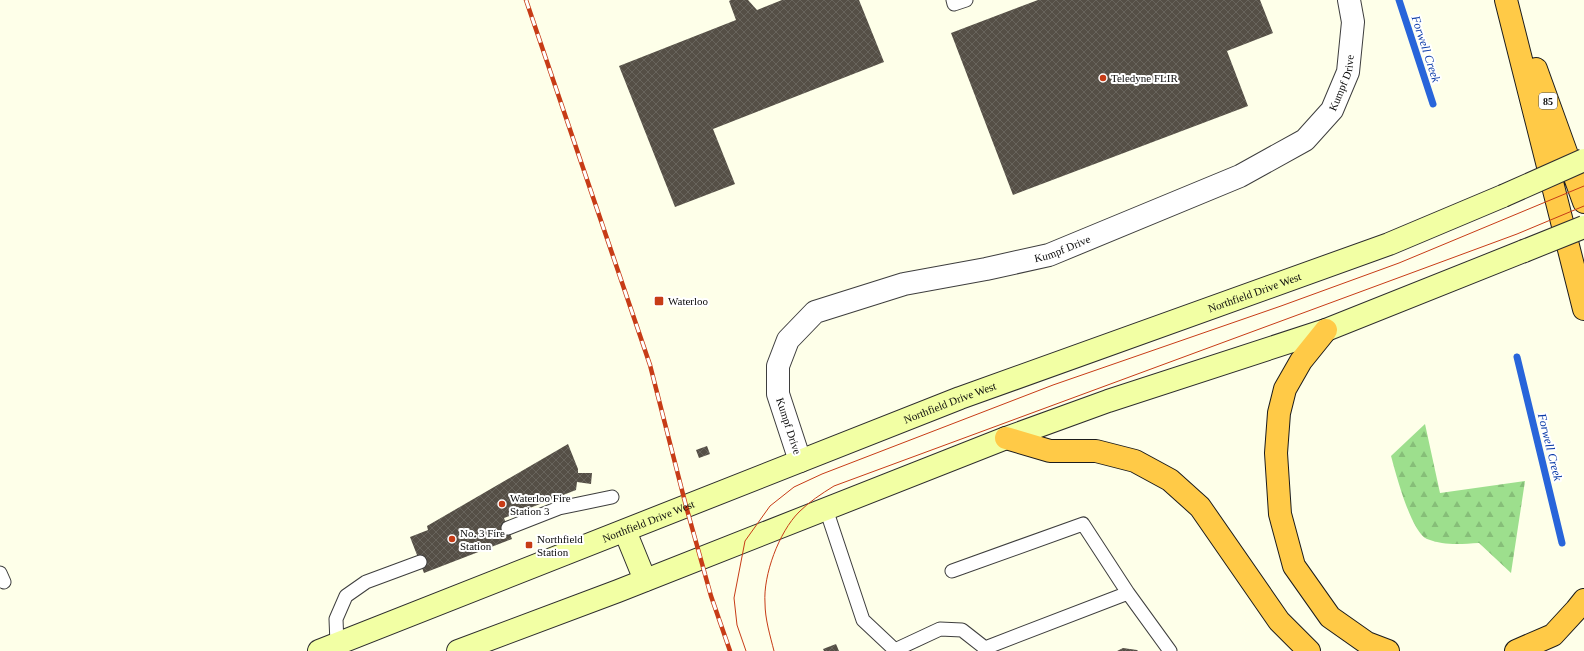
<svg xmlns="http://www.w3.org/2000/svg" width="1584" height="651" font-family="Georgia,serif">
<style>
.forest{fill:url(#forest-firs)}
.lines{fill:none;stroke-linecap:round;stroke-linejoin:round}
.stream{stroke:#2865da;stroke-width:7}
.building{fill:url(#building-cross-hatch)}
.service-casing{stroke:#3e3e3e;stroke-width:15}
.tertiary-casing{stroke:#3e3e3e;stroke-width:24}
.secondary-casing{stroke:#2d2d2d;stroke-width:24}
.motorway-casing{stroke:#1c1c1c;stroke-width:24}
.service{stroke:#fff;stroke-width:13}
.tertiary{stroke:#fff;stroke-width:22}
.secondary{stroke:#f2ffa4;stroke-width:22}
.motorway{stroke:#ffca47;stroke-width:22}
.tram{stroke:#c73c17;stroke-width:1}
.rail-casing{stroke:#c73c17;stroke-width:4.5}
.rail{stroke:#fff;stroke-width:3;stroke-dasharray:9;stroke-linecap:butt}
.secondary-bridge-casing{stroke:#2d2d2d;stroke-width:24;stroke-linecap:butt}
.secondary-bridge{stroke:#f2ffa4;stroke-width:22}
.poi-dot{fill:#c73c17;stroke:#fff;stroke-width:1.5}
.labels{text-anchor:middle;stroke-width:4;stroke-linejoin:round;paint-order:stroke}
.shield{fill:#fff;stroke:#545454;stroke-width:1}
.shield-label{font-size:10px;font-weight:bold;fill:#0b0b0b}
.poi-label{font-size:11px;fill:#0b0b0b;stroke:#fff;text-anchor:start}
.street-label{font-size:11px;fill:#0b0b0b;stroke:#fff}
.water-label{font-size:12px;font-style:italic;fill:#0a3aa7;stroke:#fff}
</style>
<defs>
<pattern id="forest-firs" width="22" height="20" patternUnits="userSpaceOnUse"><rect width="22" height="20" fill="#9ddf8d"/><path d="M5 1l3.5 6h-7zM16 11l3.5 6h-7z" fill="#86be78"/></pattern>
<pattern id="building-cross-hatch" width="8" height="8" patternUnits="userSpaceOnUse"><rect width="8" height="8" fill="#554f46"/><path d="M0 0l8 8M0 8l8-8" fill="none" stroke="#68645c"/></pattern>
</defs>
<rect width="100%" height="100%" fill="#feffe9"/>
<path class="forest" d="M1425 424 1440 493 1525 481 1511 573 1479 543C1461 544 1445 546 1427 539 1411 532 1396 474 1391 456Z"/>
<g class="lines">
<path class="stream" d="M1399 0 1433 104
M1517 357 1562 543"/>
</g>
<path class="building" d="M731 0H748L757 10 782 0H859L884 62 713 129 735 184 675 207 619 66 736 20 729 1Z
M1038 0H1260L1273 33 1227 51 1248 106 1013 195 951 33Z
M568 444 578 469V473H592L591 484 577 482 576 490 504 518 512 539 424 573 410 537 428 530 427 526Z
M707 446 710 454 699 458 696 450Z
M836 644 839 651H824L823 649Z
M1123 648 1137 650 1138 651H1117Z"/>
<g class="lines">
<g class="service-casing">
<path id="service" d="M953 0 954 4 966 0
M826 509 863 620 896 651
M508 528 559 508 612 497
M952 571 1083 524 1128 593
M0 573 4 582
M337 644 336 619 346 596 366 582 420 562
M985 648 1128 593 1170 651
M895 650 940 629 962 630 985 648 986 651"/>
</g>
<g class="tertiary-casing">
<g id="tertiary">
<path id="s1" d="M800 461 778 394V366L788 340 815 312 904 284 986 269 1049 255 1240 176 1305 140 1332 110 1348 72 1353 22 1349 0"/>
</g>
</g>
<g class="secondary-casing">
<g id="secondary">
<path d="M625 531 645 580"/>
<path id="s2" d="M319 651 960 398 1389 244 1503 196"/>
<path d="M458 651 618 591 1006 438 1108 401 1326 330 1524 251"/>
</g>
</g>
<g class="motorway-casing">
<path id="motorway" d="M1506 0 1584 309
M1536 69 1584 202
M1326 330 1301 361 1285 389 1279 413 1276 453 1280 514 1294 566 1330 617 1367 643 1388 651
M1006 438 1050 451H1096L1135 461 1170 480 1200 507 1279 621 1309 651
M1516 651 1553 635 1576 610 1584 600"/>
</g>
<use href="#service" class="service"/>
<use href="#tertiary" class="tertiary"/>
<use href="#secondary" class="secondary"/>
<use href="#motorway" class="motorway"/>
<path class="tram" d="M746 651 737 625 734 598 745 541 770 506 794 487 822 474 1053 385 1281 306 1399 263 1584 186
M774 651C770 635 765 619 765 603 763 575 779 532 799 512 809 502 821 494 834 486L1517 234 1584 206"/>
<g class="rail-casing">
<path id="rail" d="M526 0 650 365 686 506 711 596 730 651"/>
</g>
<use href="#rail" class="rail"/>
<g class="secondary-bridge-casing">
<path id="secondary-bridge" d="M1503 196 1584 160
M1524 251 1584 227"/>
</g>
<use href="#secondary-bridge" class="secondary-bridge"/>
</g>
<g class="poi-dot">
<circle cx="1103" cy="78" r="4"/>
<rect x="654" y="296" width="10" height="10" rx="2"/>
<circle cx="502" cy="504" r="4"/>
<circle cx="452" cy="539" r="4"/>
<rect x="525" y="541" width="8" height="8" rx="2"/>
</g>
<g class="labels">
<rect class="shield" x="1539" y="93" width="18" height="16" rx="3"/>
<g class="shield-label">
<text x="1548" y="105">85</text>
</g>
<g class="poi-label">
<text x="1111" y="82">Teledyne FLIR</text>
<text x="668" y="305">Waterloo</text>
<text x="510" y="502">Waterloo Fire<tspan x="510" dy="13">Station 3</tspan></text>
<text x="460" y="537">No. 3 Fire<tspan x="460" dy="13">Station</tspan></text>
<text x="537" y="543">Northfield<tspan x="537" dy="13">Station</tspan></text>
</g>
<g class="street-label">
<text dy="4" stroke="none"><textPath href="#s1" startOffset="757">Kumpf Drive</textPath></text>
<text dy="4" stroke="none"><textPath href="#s1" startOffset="421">Kumpf Drive</textPath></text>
<text dy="4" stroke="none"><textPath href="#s2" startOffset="1002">Northfield Drive West</textPath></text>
<text dy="4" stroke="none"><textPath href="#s2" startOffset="678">Northfield Drive West</textPath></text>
<text transform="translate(789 426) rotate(72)" y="4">Kumpf Drive</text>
<text dy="4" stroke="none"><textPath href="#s2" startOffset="354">Northfield Drive West</textPath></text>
</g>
<g class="water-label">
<text transform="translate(1426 49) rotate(72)" y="4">Forwell Creek</text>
<text transform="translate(1550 447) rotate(76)" y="4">Forwell Creek</text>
</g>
</g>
</svg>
